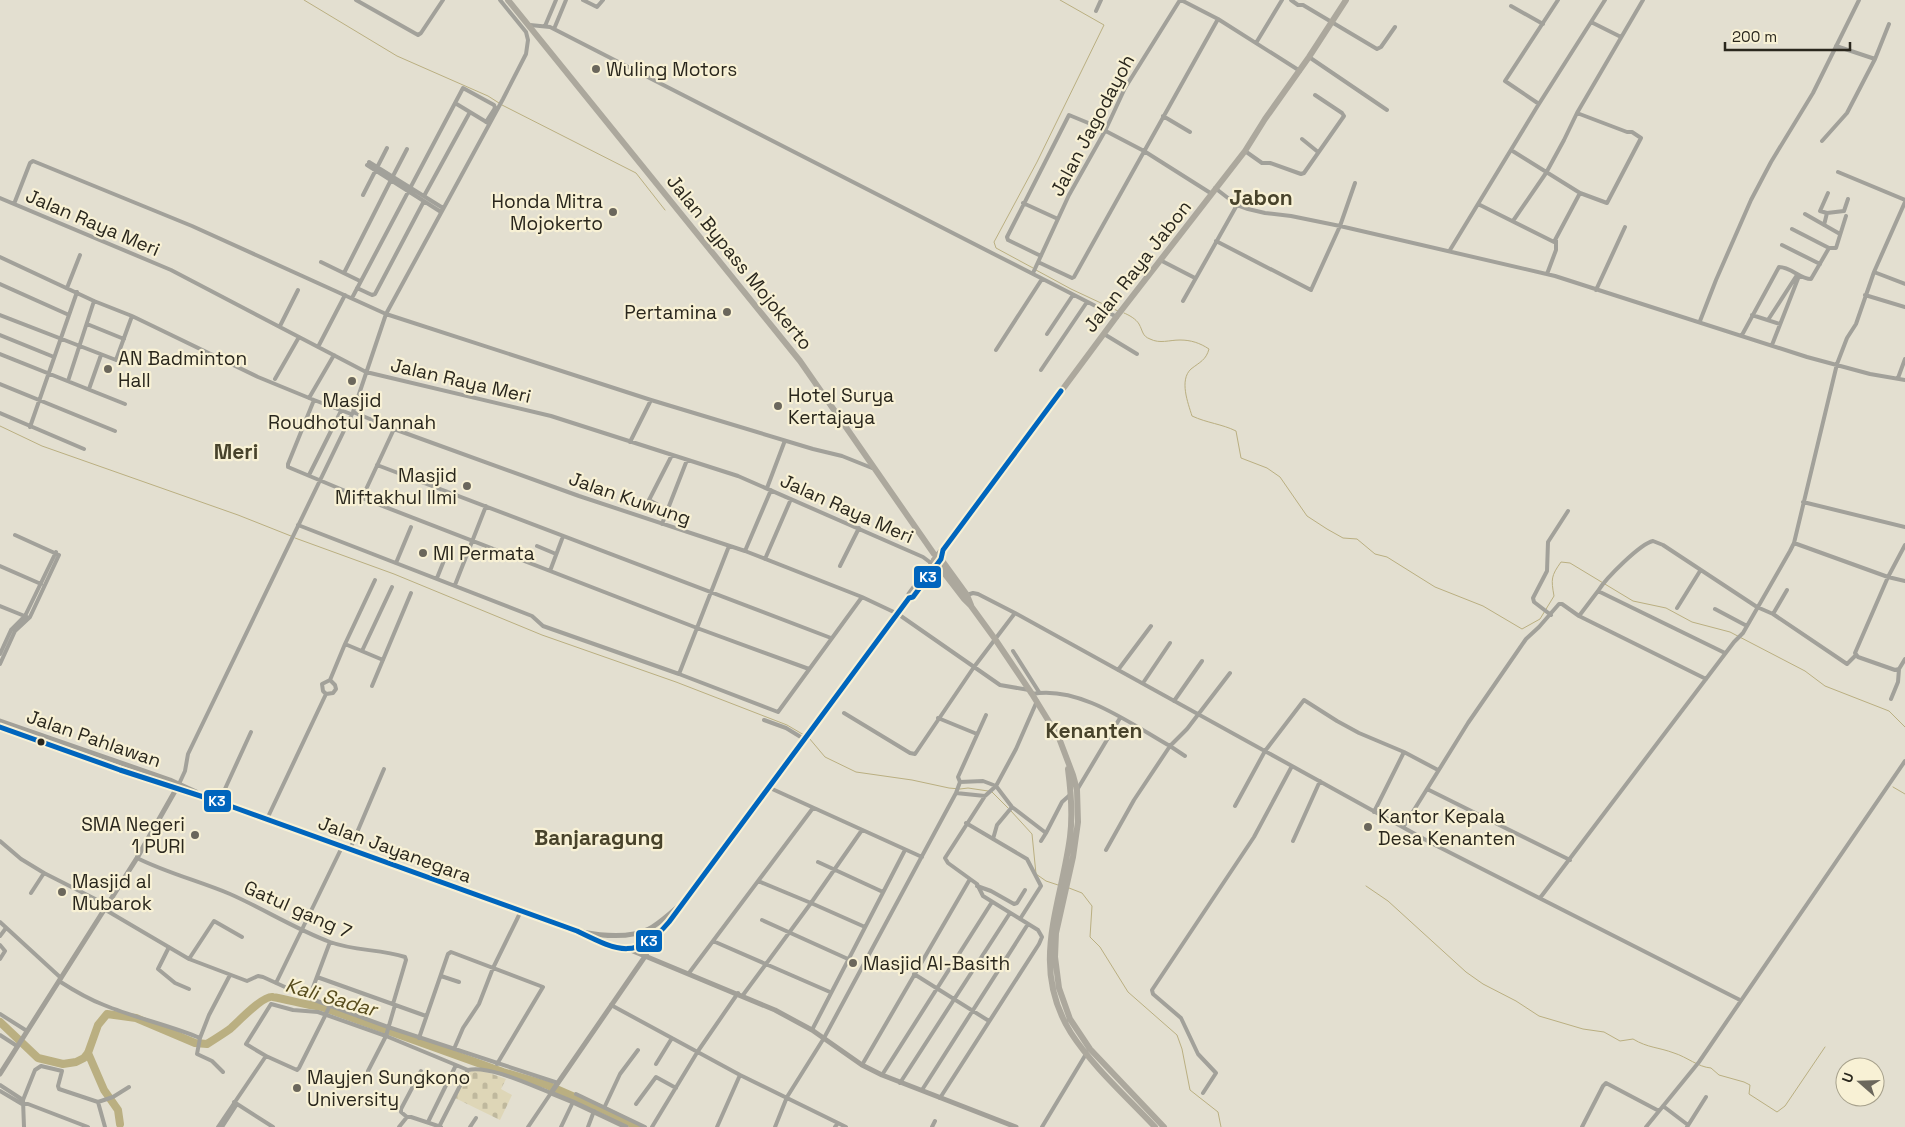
<svg xmlns="http://www.w3.org/2000/svg" width="1905" height="1127" font-family="'Space Grotesk',sans-serif">
<style>
.cemetery{fill:url(#cemetery-stones)}
.lines{fill:none;stroke-linecap:round;stroke-linejoin:round}
.stream{stroke:#baaf81;stroke-width:1}
.river{stroke:#baaf81;stroke-width:8}
.street{stroke:#a2a19a;stroke-width:4}
.secondary{stroke:#a2a098;stroke-width:5}
.highway{stroke:#aca89d;stroke-width:6}
.bus-1-casing{stroke:#f8f1d5;stroke-width:9}
.bus-1{stroke:#0065bd;stroke-width:5}
.poi-dot{fill:#6b675c;stroke:#f8f1d5;stroke-width:2}
.bus-dot{fill:#2a271d;stroke:#f8f1d5;stroke-width:2}
.labels{text-anchor:middle;stroke-width:4.5;stroke-linejoin:round;paint-order:stroke}
.poi-label{font-size:19px;fill:#2a271d;stroke:#f8f1d5;text-anchor:start}
.street-label{font-size:19px;fill:#2a271d;stroke:#f8f1d5}
.water-label{font-size:20px;font-style:italic;fill:#564b1c;stroke:#f8f1d5}
.quarter-label{font-size:21px;font-weight:bold;fill:#48432b;stroke:#f8f1d5}
.line-badge{stroke:#f8f1d5;stroke-width:2}
.badge-label{font-size:14px;text-anchor:middle;font-weight:bold;fill:#fff}
</style>
<defs>
<pattern id="cemetery-stones" width="16" height="16" patternUnits="userSpaceOnUse" patternTransform="scale(1.25)"><rect width="16" height="16" fill="#ded6b7"/><path d="M2 7V4a2 2 0 0 1 4 0v3zM10 15v-3a2 2 0 0 1 4 0v3z" fill="#bfb89d"/></pattern>
</defs>
<rect width="100%" height="100%" fill="#e3dfd0"/>
<path class="cemetery" d="M478 1069 506 1079 501 1089 512 1095 500 1120 455 1098 469 1072Z"/>
<g class="lines">
<path class="stream" d="M304 0 397 56 488 96 499 103
M502 105 636 173 665 210
M1033 268 996 248 994 242 1037 162 1104 25 1060 0
M1036 270 1071 289 1118 311
M1124 313C1129 315 1136 319 1139 324 1143 331 1142 336 1150 339 1160 344 1169 340 1180 340 1191 340 1200 343 1209 349 1206 360 1200 362 1191 369 1179 380 1188 403 1192 416 1207 423 1222 424 1236 431L1241 458 1267 468 1280 477 1307 516 1327 529 1343 538 1357 539 1375 554 1387 557 1435 587 1483 606 1522 629 1540 619 1554 596C1551 579 1551 576 1561 562L1570 563 1633 601 1666 608 1692 622 1730 632 1805 671 1825 686 1889 711 1905 727
M0 426 42 446 238 515 291 536
M295 538 394 574 542 635 676 682 787 725 804 735
M809 738 825 757 856 772 912 780 949 788 960 789 968 788 988 791
M1893 787 1905 794
M992 792 1008 808
M1011 811 1032 834 1036 874 1046 881 1058 885
M1366 886 1388 901 1466 972 1483 984 1516 1001 1539 1016 1583 1029 1604 1032 1620 1041 1633 1039C1648 1048 1658 1047 1674 1053 1687 1057 1698 1067 1711 1068L1719 1075 1744 1082 1750 1085 1749 1094 1777 1112 1785 1106 1825 1047
M1069 888 1082 893 1092 906 1090 937 1100 947 1128 992 1177 1035 1182 1049 1190 1090 1218 1112 1221 1127"/>
<path class="river" d="M0 1022 38 1058 63 1064 76 1062 84 1058 88 1053 98 1025 107 1014 136 1018 195 1043 207 1044C215 1039 223 1034 230 1029 238 1022 263 995 273 997 290 1000 305 1005 322 1007L503 1072 547 1085 604 1110 638 1127
M88 1053 104 1090 118 1110 120 1124"/>
<path class="street" d="M356 0 418 35 421 33 443 0
M583 0 597 7 603 0
M1181 0 1218 19 1300 71
M1291 0 1298 5H1303L1377 49 1381 47 1395 27
M1511 6 1543 24
M1096 11 1101 0
M1591 22 1621 37
M530 25 550 27 1117 317
M545 26 556 0
M554 29 566 0
M1256 43 1282 0
M1836 46 1875 59
M1309 57 1387 110
M455 103 488 123
M1539 104 1505 81 1558 0
M1163 116 1190 132
M1302 139 1318 152
M1822 141 1847 113 1875 59 1889 24
M1511 150 1580 193 1607 203 1641 138 1632 132H1627L1577 113
M1245 151 1262 163H1270L1301 174 1304 173 1344 116 1342 113 1315 95
M369 162 443 208
M367 165 441 212
M1838 172 1905 200
M393 176 407 149
M1215 188 1237 205 1248 209 1265 213 1291 216 1340 226 1555 276 1807 357 1870 374 1905 380
M363 195 387 148
M424 196 470 112
M0 198 171 270 366 372 551 416 738 476 923 557 931 563
M1023 203 1058 219
M14 204 30 163 33 161 192 226 386 314 651 400 813 449 842 456 872 468
M1478 204 1554 242 1580 193
M1827 213 1820 211 1828 193
M1805 214 1840 234
M1513 221 1546 173 1564 140 1577 113 1643 0
M1824 225 1827 213 1844 211 1848 199
M1792 229 1829 248
M1216 241 1311 290 1340 226 1355 183
M1782 245 1820 264
M1450 250 1537 107 1605 0
M1041 256 1008 240 1007 237 1069 115 1098 127 1144 151 1212 194
M0 257 94 301 132 316 116 360 0 315
M1160 260 1195 278
M321 262 360 281
M1038 262 1072 278 1074 277 1218 19
M1874 272 1905 284
M344 273 391 180
M1033 273 1069 195 1105 131 1125 88 1180 0
M1547 274 1556 250V240
M0 284 69 315
M67 288 80 255
M357 288 372 295 375 294 424 201
M1596 290 1625 227
M1865 295 1905 307
M352 298 463 88 494 105 495 108 486 122
M1183 301 1237 205
M1752 315 1780 324
M132 316 258 377 314 400
M1768 320 1797 275
M1700 321 1716 280 1751 200 1771 162 1813 93 1859 0
M87 324 124 339
M280 326 298 290
M1047 334 1073 295
M1104 334 1137 354
M0 335 54 357
M1742 335 1779 267C1791 267 1800 279 1811 279L1829 248H1836L1846 216
M1772 345 1799 276
M318 347 345 295
M996 350 1042 279
M0 354 125 404
M1041 370 1087 302
M1898 378 1905 359
M275 379 299 337
M68 381 94 301
M0 384 115 431
M89 389 101 355
M309 398 334 355
M353 412 394 429 579 496 745 551 862 597 898 614 1000 685 1029 690
M0 413 84 449
M351 414 314 400 288 464V467L362 498 697 628 809 669
M30 427 77 292
M630 442 651 400
M377 465 831 638
M309 475 341 411
M767 488 784 443
M362 498 394 429
M1803 502 1905 527
M660 506 649 500 672 455
M662 524 687 460
M298 525 532 616 543 626 679 674 778 712 862 597
M1794 543 1888 577 1905 581
M1905 545 1888 577 1855 653 1858 657 1895 670 1899 669 1905 659
M537 546 556 554
M745 551 771 490
M765 559 791 499
M396 563 411 527
M0 566 41 584
M840 566 859 528
M550 571 562 539
M437 578 445 558
M375 580 345 644 383 660
M455 585 486 506
M1598 591C1606 578 1640 544 1653 541L1663 545 1757 607 1773 614 1847 664 1856 655
M967 595 973 593 978 594 1015 613 1435 845 1740 1000
M0 606 27 617
M1677 608 1700 571
M1715 609 1747 626
M1773 614 1787 590
M1551 615 1534 602 1533 598 1547 571 1548 542 1568 511
M1579 616 1706 679
M362 651 392 587
M1013 651 1039 692
M0 654 11 630 25 616 56 552
M0 664 15 631 30 617 59 555 15 535
M1118 670 1151 626
M679 674 729 546
M1143 683 1170 643
M372 686 411 593
M326 694 323 691 322 684 330 680 345 644
M326 694 333 693 336 689 335 685 330 680
M1032 694C1079 685 1131 724 1170 746L1187 729 1230 673
M1891 699 1898 682 1899 669
M1174 701 1202 661
M844 713 910 753 915 754 974 667 1015 613
M938 718 977 734
M764 720 786 728 804 739
M960 782 958 777 986 715
M179 784 185 771 188 754 353 412 386 314 503 99 526 54 528 40 526 32 500 0
M770 788 922 857
M1427 789 1570 860
M1077 790 1120 718
M956 793 985 796
M219 802 251 732
M1235 806 1265 751 1304 700 1337 721 1359 733 1404 752 1438 770
M1374 812 1404 752
M267 819 326 694
M966 823 1027 859 1041 886 1020 919
M1404 826 1468 723 1526 639 1539 627 1559 604H1562L1579 616 1598 591 1725 653
M993 839 997 825 1012 807
M0 841 21 859 44 873 107 905
M1041 841 1046 833
M1293 841 1320 781
M350 849 384 769
M1106 850 1134 800 1170 746 1185 756
M137 858C167 873 199 881 230 894 264 909 295 929 330 942 354 951 380 949 405 957L406 960 393 1004
M818 862 883 892
M758 881 811 903 865 927
M977 886 991 891 1014 904 1017 903 1025 890
M31 893 44 873
M1540 898 1734 642 1743 633 1790 551 1794 543 1837 364 1847 338 1856 324 1874 272 1905 202
M104 909 189 959 247 981 258 976 263 977 309 998 388 1027 558 1083
M762 920 848 959
M0 922 61 978
M0 936 6 928
M713 941 830 992
M0 945 5 951 0 959
M169 947 158 969 175 983 189 989
M189 959 214 921 242 937
M689 973 813 808
M914 974 989 1021
M441 976 459 982
M317 977 426 1016
M59 981C73 990 88 999 104 1005 135 1018 169 1025 200 1038L197 1054 212 1061 223 1072
M276 983 342 847
M743 995 811 903 862 830
M309 998 330 942
M330 1005 326 1014 299 1068 297 1070 266 1056 246 1044 271 1004 293 1010 318 1012 386 1036 368 1071
M395 1005 386 1036 468 1070C489 1065 530 1085 551 1093L528 1127
M611 1005 740 1075 838 1123 835 1127
M0 1014 27 1031
M812 1030 905 850
M0 1035 17 1046
M200 1038 209 1015 230 975
M419 1038 448 954 451 952 543 987 497 1064
M454 1049 463 1028 479 1004 493 968 521 911
M656 1064 672 1038
M862 1065 970 879
M882 1075 992 902
M900 1083 1010 913
M0 1085 23 1100
M922 1090 1028 924
M0 1091 22 1104H28L88 1127
M1203 1093 1216 1073 1198 1054 1181 1018 1153 994 1152 990 1254 837 1292 766
M576 1094 645 1127
M940 1098 1039 944 1042 937 1038 930 983 896 977 884 948 863 945 858 985 796 996 786 1016 749 1037 701
M98 1102 113 1097 129 1087
M234 1102 273 1127
M636 1104 656 1077 676 1088
M605 1106 620 1074 638 1050
M1663 1106 1688 1125
M407 1117 401 1112V1109L421 1071
M407 1117H411L441 1127
M428 1122 456 1065
M838 1123 846 1127
M24 1127 23 1100 35 1070 41 1066 62 1071 58 1086 59 1089 98 1102 105 1127
M218 1127 266 1056
M222 1127 237 1104
M399 1127 407 1117
M439 1127 468 1070
M470 1127 476 1118
M561 1127 573 1102
M588 1127 594 1111
M652 1127 698 1051 738 993
M717 1127 740 1075
M775 1127 787 1097 824 1038 956 793 960 782 983 781 996 786 1012 807 1046 833 1062 802 1071 794
M932 1127 935 1121
M1042 1127 1086 1054
M1582 1127 1603 1086 1606 1083 1659 1111
M1646 1127 1699 1062 1905 761
M1687 1127 1706 1097"/>
<path class="secondary" d="M909 598V594L934 560
M0 721 170 780 196 792
M0 727 120 770 219 802 577 931C632 960 647 957 681 905L909 598 913 597 937 564
M582 932C603 936 629 939 649 929 659 924 669 914 678 907
M633 951 775 1010 812 1030 862 1065 882 1075 1016 1127
M0 1074 137 858 179 784
M626 1127 573 1102 551 1093 646 955 651 943"/>
<path class="highway" d="M508 0 800 361 934 554
M938 555 967 595 971 605
M934 560 970 514 1117 316 1245 151 1265 119 1309 57 1346 0
M934 560 964 599 971 606 995 639 1032 694 1059 738 1073 775 1077 790 1078 822 1073 857 1056 933 1055 957 1059 988 1070 1019 1090 1049 1164 1127
M1068 769C1071 792 1073 814 1070 837 1061 906 1029 966 1071 1033 1093 1067 1127 1097 1155 1127"/>
<g class="bus-1-casing">
<path id="bus-1" d="M0 727 120 770 219 802 577 931C618 951 636 961 669 922L909 598 913 597 941 559 943 550 1061 391"/>
</g>
<use href="#bus-1" class="bus-1"/>
</g>
<g class="poi-dot">
<circle cx="596" cy="69" r="5"/>
<circle cx="613" cy="212" r="5"/>
<circle cx="727" cy="312" r="5"/>
<circle cx="108" cy="369" r="5"/>
<circle cx="352" cy="381" r="5"/>
<circle cx="778" cy="406" r="5"/>
<circle cx="467" cy="486" r="5"/>
<circle cx="423" cy="553" r="5"/>
<circle cx="1368" cy="827" r="5"/>
<circle cx="195" cy="835" r="5"/>
<circle cx="62" cy="892" r="5"/>
<circle cx="853" cy="963" r="5"/>
<circle cx="297" cy="1088" r="5"/>
</g>
<circle class="bus-dot" cx="41" cy="742" r="4.5"/>
<g class="labels">
<g class="poi-label">
<text x="606" y="76">Wuling Motors</text>
<text x="603" y="208" text-anchor="end">Honda Mitra<tspan x="603" dy="22">Mojokerto</tspan></text>
<text x="717" y="319" text-anchor="end">Pertamina</text>
<text x="118" y="365">AN Badminton<tspan x="118" dy="22">Hall</tspan></text>
<text x="788" y="402">Hotel Surya<tspan x="788" dy="22">Kertajaya</tspan></text>
<text x="352" y="407" text-anchor="middle">Masjid<tspan x="352" dy="22">Roudhotul Jannah</tspan></text>
<text x="457" y="482" text-anchor="end">Masjid<tspan x="457" dy="22">Miftakhul Ilmi</tspan></text>
<text x="433" y="560">MI Permata</text>
<text x="1378" y="823">Kantor Kepala<tspan x="1378" dy="22">Desa Kenanten</tspan></text>
<text x="185" y="831" text-anchor="end">SMA Negeri<tspan x="185" dy="22">1 PURI</tspan></text>
<text x="72" y="888">Masjid al<tspan x="72" dy="22">Mubarok</tspan></text>
<text x="863" y="970">Masjid Al-Basith</text>
<text x="307" y="1084">Mayjen Sungkono<tspan x="307" dy="22">University</tspan></text>
</g>
<g class="street-label">
<text transform="translate(1092 125) rotate(-62)" y="7">Jalan Jagodayoh</text>
<text transform="translate(93 222) rotate(23)" y="7">Jalan Raya Meri</text>
<text transform="translate(740 262) rotate(51)" y="7">Jalan Bypass Mojokerto</text>
<text transform="translate(1137 266) rotate(-52)" y="7">Jalan Raya Jabon</text>
<text transform="translate(461 380) rotate(13)" y="7">Jalan Raya Meri</text>
<text transform="translate(630 498) rotate(19)" y="7">Jalan Kuwung</text>
<text transform="translate(847 508) rotate(24)" y="7">Jalan Raya Meri</text>
<text transform="translate(94 738) rotate(19)" y="7">Jalan Pahlawan</text>
<text transform="translate(395 849) rotate(20)" y="7">Jalan Jayanegara</text>
<text transform="translate(298 909) rotate(24)" y="7">Gatul gang 7</text>
</g>
<g class="water-label">
<text transform="translate(331 997) rotate(16)" y="7">Kali Sadar</text>
</g>
<g class="quarter-label">
<text x="1261" y="205">Jabon</text>
<text x="236" y="459">Meri</text>
<text x="1094" y="738">Kenanten</text>
<text x="599" y="845">Banjaragung</text>
</g>
</g>
<g class="line-badge">
<rect x="913" y="565" width="29" height="24" rx="5" fill="#0065bd"/>
<rect x="203" y="789" width="29" height="24" rx="5" fill="#0065bd"/>
<rect x="635" y="929" width="28" height="24" rx="5" fill="#0065bd"/>
</g>
<g class="badge-label">
<text x="928" y="582">K3</text>
<text x="217" y="806">K3</text>
<text x="649" y="946">K3</text>
</g>
<g transform="translate(1860 1082) rotate(290)"><circle r="24" fill="#f8f1d5" stroke="#a6a08b"/>
<path d="M0-4L9 19L0 12L-9 19Z" fill="#6b675c"/>
<text y="-8" font-size="14" font-weight="bold" text-anchor="middle" fill="#2a271d">U</text>
</g>
<path d="M1725 42v8h125v-8" fill="none" stroke="#2a271d" stroke-width="2.5"/>
<text x="1732" y="42" font-size="15" fill="#2a271d" stroke="#f8f1d5" stroke-width="4" paint-order="stroke">200 m</text>
</svg>
